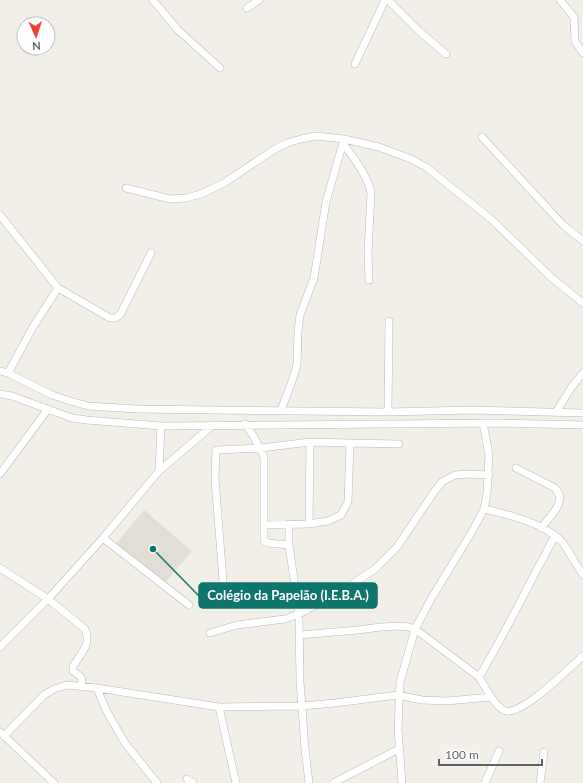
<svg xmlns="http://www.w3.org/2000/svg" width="583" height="783" font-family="Lato,sans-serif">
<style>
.education{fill:#e1ded6}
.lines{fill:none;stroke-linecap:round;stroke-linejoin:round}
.minor-casing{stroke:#b5b8bc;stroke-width:8}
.minor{stroke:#fff;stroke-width:7}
.leader{fill:none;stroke:#0f766e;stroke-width:1.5}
.callout-dot{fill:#0f766e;stroke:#fff;stroke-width:1.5}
.callout{fill:#0f766e;stroke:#0f766e;stroke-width:1.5}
.callout-label{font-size:13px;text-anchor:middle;font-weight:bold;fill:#fff}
</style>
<rect width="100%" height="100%" fill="#f1efe8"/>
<path class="education" d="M144 510 192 551 163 585 114 546Z"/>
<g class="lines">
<g class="minor-casing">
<path id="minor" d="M153 0 177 29 220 68
M388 0 419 31 446 54
M560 0 574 17 575 41 583 53
M247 8 259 0
M355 64 385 0
M482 137 563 225 583 241
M343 143C354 159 366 173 371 192L368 253 369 280
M126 188 170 199 186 198 201 194 224 183 275 149 287 143 301 139 316 136 344 139 379 147 411 159 426 167 491 219 553 279 583 303
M0 215 58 288 110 318H115L120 315 151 253
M0 371 8 373 52 395 70 401 88 406 137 409 388 412 472 410 583 413
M8 373 33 327 58 288
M0 394 12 396 72 418 87 420 161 426 496 423 583 425
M281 410 291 384 297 365 298 331 300 315 314 278 326 202 344 139
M388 412 389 321
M556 412 571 388 583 373
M245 424 254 437 264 457V541L268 543 289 545 299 614 300 681 305 749 309 783
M350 443 399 444
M516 468 555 488C568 502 550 516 541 528
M159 471 161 426
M0 474 48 409
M484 509C507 514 548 525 563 543 570 553 576 565 583 575
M309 524 310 442
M103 538 189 605
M289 545V524
M0 568 48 599 85 629C92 646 80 653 73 667V671C80 676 84 677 81 686
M224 593 215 479 216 450 261 448 310 442 350 443 348 502 341 515 328 521 309 524 265 525
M210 633 237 625 285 619 299 614 337 594 375 569 397 547 434 492 442 482 455 475 467 474 489 475
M300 635 358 630 381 627 399 626 409 627 415 629 479 677 491 697
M0 647 48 599 103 538 159 471 213 425
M479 677C506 632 529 583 555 536
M97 688 106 710 125 743 157 783
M219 707 236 783
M0 732 54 783
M4 736 44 695 54 689 67 685 97 688 219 707 302 706 335 703 398 695 422 700 447 701 491 697C495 702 499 709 506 711 524 714 569 668 583 656
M187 779 193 783
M333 783 399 749
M402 783 398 729 400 682 415 629 431 599 473 530 484 509 487 494 489 455 483 423
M485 783 499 751
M540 783 544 752"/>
</g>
<use href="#minor" class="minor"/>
</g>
<path class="leader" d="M153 549L199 596"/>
<circle class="callout-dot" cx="153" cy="549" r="4"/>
<rect class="callout" x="199" y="583" width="178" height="25" rx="4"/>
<g class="callout-label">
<text x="288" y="600">Colégio da Papelão (I.E.B.A.)</text>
</g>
<g transform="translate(36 36) rotate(177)"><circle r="19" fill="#ffffff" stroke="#bfc1c3"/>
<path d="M0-3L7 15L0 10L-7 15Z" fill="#ea4335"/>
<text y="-6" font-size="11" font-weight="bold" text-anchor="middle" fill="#5f6368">N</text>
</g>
<path d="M439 759v6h103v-6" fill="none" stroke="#5f6368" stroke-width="2"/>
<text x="445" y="759" font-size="12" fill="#5f6368" stroke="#ffffff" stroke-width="3" paint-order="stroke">100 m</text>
</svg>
